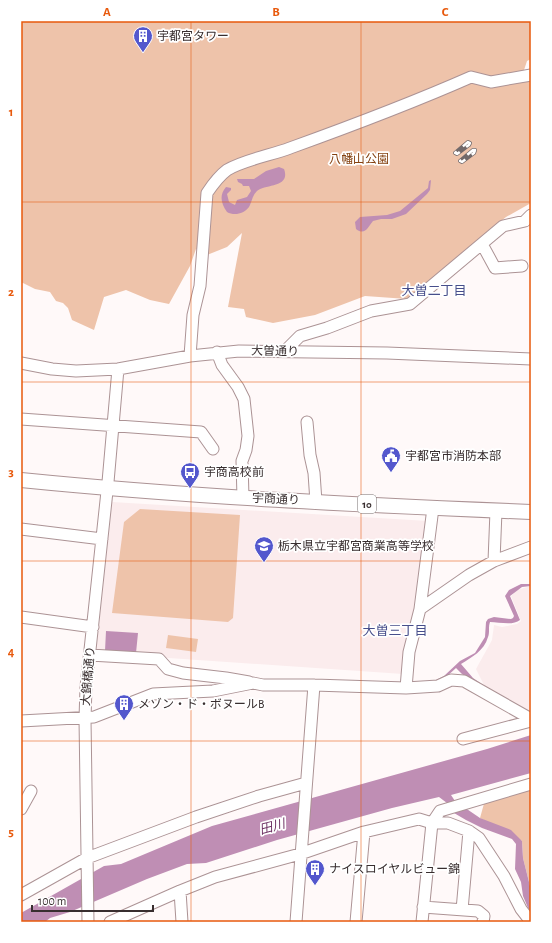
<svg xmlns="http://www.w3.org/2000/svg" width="552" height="943" font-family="'Alegreya Sans','Noto Sans JP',sans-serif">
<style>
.built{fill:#fbeced}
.green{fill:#eec3aa}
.water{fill:#bf8eb4}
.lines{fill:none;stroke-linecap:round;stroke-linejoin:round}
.minor-casing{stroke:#ac9395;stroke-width:13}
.major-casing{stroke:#ac9395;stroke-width:16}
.minor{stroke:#fff;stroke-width:11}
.major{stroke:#fff;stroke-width:14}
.rail-casing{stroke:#72696a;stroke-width:4}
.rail{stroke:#fff;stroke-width:2.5;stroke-dasharray:8;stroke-linecap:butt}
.grid{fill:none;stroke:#e8590c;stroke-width:1;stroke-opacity:0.55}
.labels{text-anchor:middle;stroke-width:3.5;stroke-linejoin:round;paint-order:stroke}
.shield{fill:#fff;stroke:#746d6d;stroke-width:1}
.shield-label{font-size:11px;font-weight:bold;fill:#382e2f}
.poi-label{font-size:12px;fill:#382e2f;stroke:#fff;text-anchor:start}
.park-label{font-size:12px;fill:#844110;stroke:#fff}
.street-label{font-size:12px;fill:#382e2f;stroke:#fff}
.neighbourhood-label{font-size:13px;fill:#474e8b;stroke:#fff}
.water-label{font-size:13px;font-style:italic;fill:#6d3163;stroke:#fff}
.neatline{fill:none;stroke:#e8590c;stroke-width:1.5}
.grid-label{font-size:13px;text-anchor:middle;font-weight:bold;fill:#e8590c}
</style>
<rect width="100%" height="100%" fill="#fff9f9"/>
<path class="built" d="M112 502 428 521 418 606 403 674 96 653Z
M531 586V716L487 691 476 669 492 640 494 625 502 627 517 624 521 621 511 596 517 590Z"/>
<path class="green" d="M21 21H531V59L527 61 523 73 531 78V203L506 217 407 299 365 296 315 315 273 323 246 317 244 309 228 307 242 233 227 247 207 255 196 249 190 266 169 304 150 300 126 290 104 297 94 330 72 320 68 308 63 303 56 301 50 292 35 289 21 282Z
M140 509 240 515 233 618 228 622 112 613 124 522Z
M168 635 198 639 196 652 166 648Z
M531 788V890L523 858 522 841 480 818 485 800Z"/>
<path class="water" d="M279 167 284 169C291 188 265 184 257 191 252 196 252 202 249 207 244 214 234 216 227 212 221 204 219 195 226 187L231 188V190L227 194 229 202 235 205 237 200 247 197 251 191 249 186H243L242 184 238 182 237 179H254L266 171Z
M431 180 430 190 427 194 406 214 392 219H381L373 221C368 227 365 236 356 229L355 222 360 217 387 215 400 211 428 188 429 181Z
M521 584H531V586L522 587 510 596 520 620C513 626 499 622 490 622 488 627 490 632 488 637 484 651 472 657 461 664L473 678 483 685 482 688 462 674 456 668 445 678 434 682V681L444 676 460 661 475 653 485 637 486 622 488 619 494 617 511 619 513 618 514 616 505 596 509 590Z
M106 631 138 633 136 653 105 651Z
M531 735V773L451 795 455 801 480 818 511 830 522 841 523 858 531 890V915L523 896 521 882 515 869 516 844 512 839 482 828 466 820 454 813 447 803 439 797 392 808 277 840 206 863 187 864 147 879 70 912 50 918 45 922H21V913L104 866 121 864 212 826 487 749Z"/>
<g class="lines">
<g class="minor-casing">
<path id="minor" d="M482 244 495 268 522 266
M285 351 300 336 327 328 371 311 410 304 503 226 525 221 531 215
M217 352 222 365 238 387 244 399 248 436 246 450 242 461 243 498
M190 356 193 315 200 286 207 193C213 184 219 176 227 170 243 160 272 155 290 148 351 126 412 103 471 77L491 82 531 75
M21 363 52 369 76 371 118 369 190 356 239 351 387 353 531 359
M21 419 201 432 213 449
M307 422 310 455 314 473 316 502
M21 529 102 539
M494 561 496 511
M420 609 469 575 494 561 531 547
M21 617 93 627
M90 655 159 659 168 669 183 673 226 678 249 682
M406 688 409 652 420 609 433 508
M21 721 94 717 153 694 213 691 253 683 263 685H314L406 688 438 686 451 680 464 681 531 719
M463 739 531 721
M21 809 31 791
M432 823H448L469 831 462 910
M469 831 479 838 504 876 521 909 531 922
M180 891 182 922
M21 895 87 858 196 817 259 796 306 783
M423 907 478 911 484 916 483 922
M88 922 85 719 86 687 108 482 118 369
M110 922 180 891 215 877 300 854 364 832 419 819 432 823 440 811 531 784
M296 922 314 685
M356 922 364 832
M422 922 432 823"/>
</g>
<g class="major-casing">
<path id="major" d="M21 480C190 497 361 505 531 512"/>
</g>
<use href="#minor" class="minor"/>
<use href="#major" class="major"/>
<g class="rail-casing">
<path id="rail" d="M468 142 470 143 469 145 457 154 455 153Z
M473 150H475L474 153 462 162 460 161Z"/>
</g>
<use href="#rail" class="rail"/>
</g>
<path class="grid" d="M191 21V922M361 21V922M21 202H531M21 382H531M21 561H531M21 741H531"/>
<defs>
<g id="building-pin" transform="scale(1)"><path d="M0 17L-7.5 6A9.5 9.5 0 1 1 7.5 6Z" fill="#5357cd" stroke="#fff"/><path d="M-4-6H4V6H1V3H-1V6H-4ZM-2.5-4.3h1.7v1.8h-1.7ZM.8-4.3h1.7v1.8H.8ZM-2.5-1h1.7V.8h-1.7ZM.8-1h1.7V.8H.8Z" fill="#fff"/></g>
<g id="civic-pin" transform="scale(1)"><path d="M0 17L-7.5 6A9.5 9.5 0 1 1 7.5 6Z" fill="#5357cd" stroke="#fff"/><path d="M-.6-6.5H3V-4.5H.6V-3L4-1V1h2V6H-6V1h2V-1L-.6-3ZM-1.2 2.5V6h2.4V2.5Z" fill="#fff"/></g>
<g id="bus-pin" transform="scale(1)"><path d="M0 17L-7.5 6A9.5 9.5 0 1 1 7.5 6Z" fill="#5357cd" stroke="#fff"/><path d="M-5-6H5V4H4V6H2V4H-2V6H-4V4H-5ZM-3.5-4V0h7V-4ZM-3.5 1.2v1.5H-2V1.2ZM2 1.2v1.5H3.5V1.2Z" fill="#fff"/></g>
<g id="school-pin" transform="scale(1)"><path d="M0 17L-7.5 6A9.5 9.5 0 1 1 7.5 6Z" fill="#5357cd" stroke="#fff"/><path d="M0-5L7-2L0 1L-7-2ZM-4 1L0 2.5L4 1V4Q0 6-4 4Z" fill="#fff"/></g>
</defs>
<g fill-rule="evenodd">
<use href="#building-pin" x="143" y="36"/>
<use href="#civic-pin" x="391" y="456"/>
<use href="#bus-pin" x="190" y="472"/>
<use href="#school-pin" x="264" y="546"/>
<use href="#building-pin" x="124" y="704"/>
<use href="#building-pin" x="315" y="869"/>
</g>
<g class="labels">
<rect class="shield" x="358" y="495" width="18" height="18" rx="3"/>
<g class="shield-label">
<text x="367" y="508">10</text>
</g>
<g class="poi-label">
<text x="157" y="40">宇都宮タワー</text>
<text x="405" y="460">宇都宮市消防本部</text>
<text x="204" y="476">宇商高校前</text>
<text x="278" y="550">栃木県立宇都宮商業高等学校</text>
<text x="138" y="708">メゾン・ド・ボヌールB</text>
<text x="329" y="873">ナイスロイヤルビュー錦</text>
</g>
<g class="park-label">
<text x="359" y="163">八幡山公園</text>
</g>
<g class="street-label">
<text transform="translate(275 351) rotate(1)" y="4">大曽通り</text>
<text transform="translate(276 499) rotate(3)" y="4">宇商通り</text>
<text transform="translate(88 676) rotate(-85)" y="4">大錦橋通り</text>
</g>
<g class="neighbourhood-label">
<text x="434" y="295">大曽二丁目</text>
<text x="395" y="635">大曽三丁目</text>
</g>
<g class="water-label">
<text transform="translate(272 826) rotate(-15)" y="5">田川</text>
</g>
</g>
<rect width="552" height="943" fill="none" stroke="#ffffff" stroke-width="44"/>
<path d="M32 905v6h121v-6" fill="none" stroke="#382e2f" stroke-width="2"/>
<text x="38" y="905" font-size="12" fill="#382e2f" stroke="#ffffff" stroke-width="3" paint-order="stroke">100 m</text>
<rect x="22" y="22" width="508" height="899" class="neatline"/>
<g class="grid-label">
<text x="107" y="16">A</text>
<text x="276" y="16">B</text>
<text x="445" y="16">C</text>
<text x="11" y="116">1</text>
<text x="11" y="296">2</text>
<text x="11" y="476">3</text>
<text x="11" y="656">4</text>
<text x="11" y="836">5</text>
</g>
</svg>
